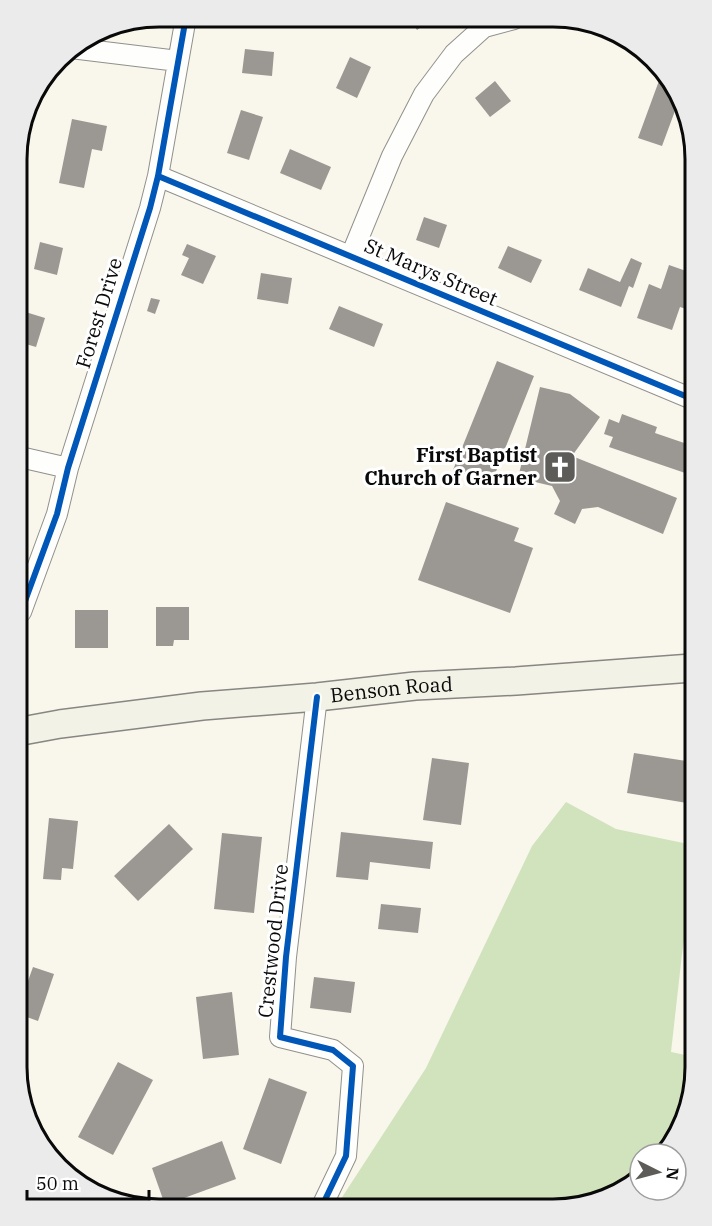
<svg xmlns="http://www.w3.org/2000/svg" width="712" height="1226" font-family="'IBM Plex Serif',serif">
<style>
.forest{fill:#d0e3bc}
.building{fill:#9b9893}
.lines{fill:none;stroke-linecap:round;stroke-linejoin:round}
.street-casing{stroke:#91908b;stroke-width:22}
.secondary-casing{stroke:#888682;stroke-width:30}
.street{stroke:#fefefc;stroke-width:20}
.secondary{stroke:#f3f2e7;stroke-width:27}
.cycleway-casing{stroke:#fff;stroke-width:10}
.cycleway{stroke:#0057b8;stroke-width:6}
.labels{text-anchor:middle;stroke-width:6;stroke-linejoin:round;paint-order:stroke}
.street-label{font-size:20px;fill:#090909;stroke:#fff}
.poi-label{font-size:20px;font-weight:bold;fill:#090909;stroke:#fff;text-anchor:end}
.rim{fill:none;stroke:#090909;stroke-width:3}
</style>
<rect width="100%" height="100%" fill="#f9f6ec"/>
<path class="forest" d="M566 802 616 829 693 845 694 869 682 954 671 1052 695 1057V1077L666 1154H640V1173L599 1202 337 1205 426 1068 532 846Z"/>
<path class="building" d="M409 18H433L417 30Z
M245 49 274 52 272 76 242 73Z
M350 57 371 67 357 98 336 88Z
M660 78 666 81 679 100 662 146 638 138Z
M495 81 511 101 490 117 475 98Z
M241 110 263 117 249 160 227 153Z
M72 119 107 126 102 151 92 149 84 188 59 183Z
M290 149 331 167 321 190 280 173Z
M424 217 447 225 439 248 416 240Z
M40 242 63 248 57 275 34 269Z
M187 244 216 256 203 284 181 275 189 258 182 255Z
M508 246 542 260 531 283 498 268Z
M631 258 642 263 633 288 629 286 621 307 579 290 588 268 620 282Z
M669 265 689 272V310L680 307 672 330 637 318 649 284 661 289Z
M261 273 292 278 288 304 257 299Z
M151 298 160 300 155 314 147 311Z
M339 306 383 324 374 347 329 329Z
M19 310 45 318 36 347 19 342Z
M497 361 534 376 491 484 453 470Z
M540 387 570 394 600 417 572 456 677 498 663 534 598 507 582 509 575 524 554 514 560 501 552 486 518 478Z
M622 414 657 427 655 433 690 445 691 475 609 447 613 437 604 434 609 419 619 423Z
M446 502 519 528 514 541 533 548 510 613 418 580Z
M156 607H189V640H174L173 646H156Z
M75 610H108V648H75Z
M634 753 693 762V804L627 793Z
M432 758 469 763 461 825 423 820Z
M49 818 78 821 73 869 62 868 61 880 43 879Z
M169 824 193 849 138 901 114 876Z
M341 832 433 842 430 869 370 862 368 880 336 877Z
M222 833 262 837 254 913 214 909Z
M381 904 421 908 418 933 378 929Z
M33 967 54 974 38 1021 24 1016 23 995Z
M314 977 355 982 351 1013 310 1008Z
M232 992 239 1055 203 1059 196 997Z
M118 1062 153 1080 113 1155 78 1137Z
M269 1078 307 1092 281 1164 243 1149Z
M222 1141 236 1179 165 1205 152 1168Z"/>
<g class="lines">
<g class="street-casing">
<path id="street" d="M71 48 178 61
M158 176 690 398
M351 256 392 156 424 94 454 54 484 27 514 19
M20 457 68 468
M21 612 57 514 68 468 150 208 158 176 186 17
M317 697 286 957 280 1037 333 1050 353 1066 346 1156 322 1206"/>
</g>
<g class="secondary-casing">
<g id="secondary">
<path id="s1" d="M22 731 60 724 202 706 317 697 415 686 516 681 692 668"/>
</g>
</g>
<use href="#street" class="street"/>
<use href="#secondary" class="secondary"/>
<g class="cycleway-casing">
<path id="cycleway" d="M158 176 690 398
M21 612 57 514 68 468 150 208 158 176 186 17
M317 697 286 957 280 1037 333 1050 353 1066 346 1156 322 1206"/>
</g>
<use href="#cycleway" class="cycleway"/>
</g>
<defs>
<g id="church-square" transform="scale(1.725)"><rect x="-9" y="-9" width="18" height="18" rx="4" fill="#5d5c58" stroke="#fff"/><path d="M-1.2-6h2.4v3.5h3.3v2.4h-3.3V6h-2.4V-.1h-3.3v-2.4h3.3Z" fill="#fff"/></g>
</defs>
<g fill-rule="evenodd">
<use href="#church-square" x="560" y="467"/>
</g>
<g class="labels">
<g class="street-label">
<text transform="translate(431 272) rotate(23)" y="7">St Marys Street</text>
<text transform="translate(99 313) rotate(-73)" y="7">Forest Drive</text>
<text dy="7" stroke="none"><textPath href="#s1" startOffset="372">Benson Road</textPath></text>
<text transform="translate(273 941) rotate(-84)" y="7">Crestwood Drive</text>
</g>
<g class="poi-label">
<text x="537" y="462">First Baptist<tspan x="537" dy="23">Church of Garner</tspan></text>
</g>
</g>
<path d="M0 0H712V1226H0ZM159 27H553A132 132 0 0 1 685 159V1067A132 132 0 0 1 553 1199H159A132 132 0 0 1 27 1067V159A132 132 0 0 1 159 27Z" fill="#ebebeb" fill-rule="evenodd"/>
<path class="rim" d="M159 27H553A132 132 0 0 1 685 159V1067A132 132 0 0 1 553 1199H159A132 132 0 0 1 27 1067V159A132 132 0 0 1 159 27Z"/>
<g transform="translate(658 1172) rotate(96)"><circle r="28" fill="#ffffff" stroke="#9d9d9d" stroke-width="1.5"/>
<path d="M0-4.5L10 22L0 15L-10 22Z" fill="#5d5c58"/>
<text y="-9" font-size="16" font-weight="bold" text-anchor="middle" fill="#090909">N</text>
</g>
<path d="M27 1190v9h122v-9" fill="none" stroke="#090909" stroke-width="3"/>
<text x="36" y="1190" font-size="18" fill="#090909" stroke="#ffffff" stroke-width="4.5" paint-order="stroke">50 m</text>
</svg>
